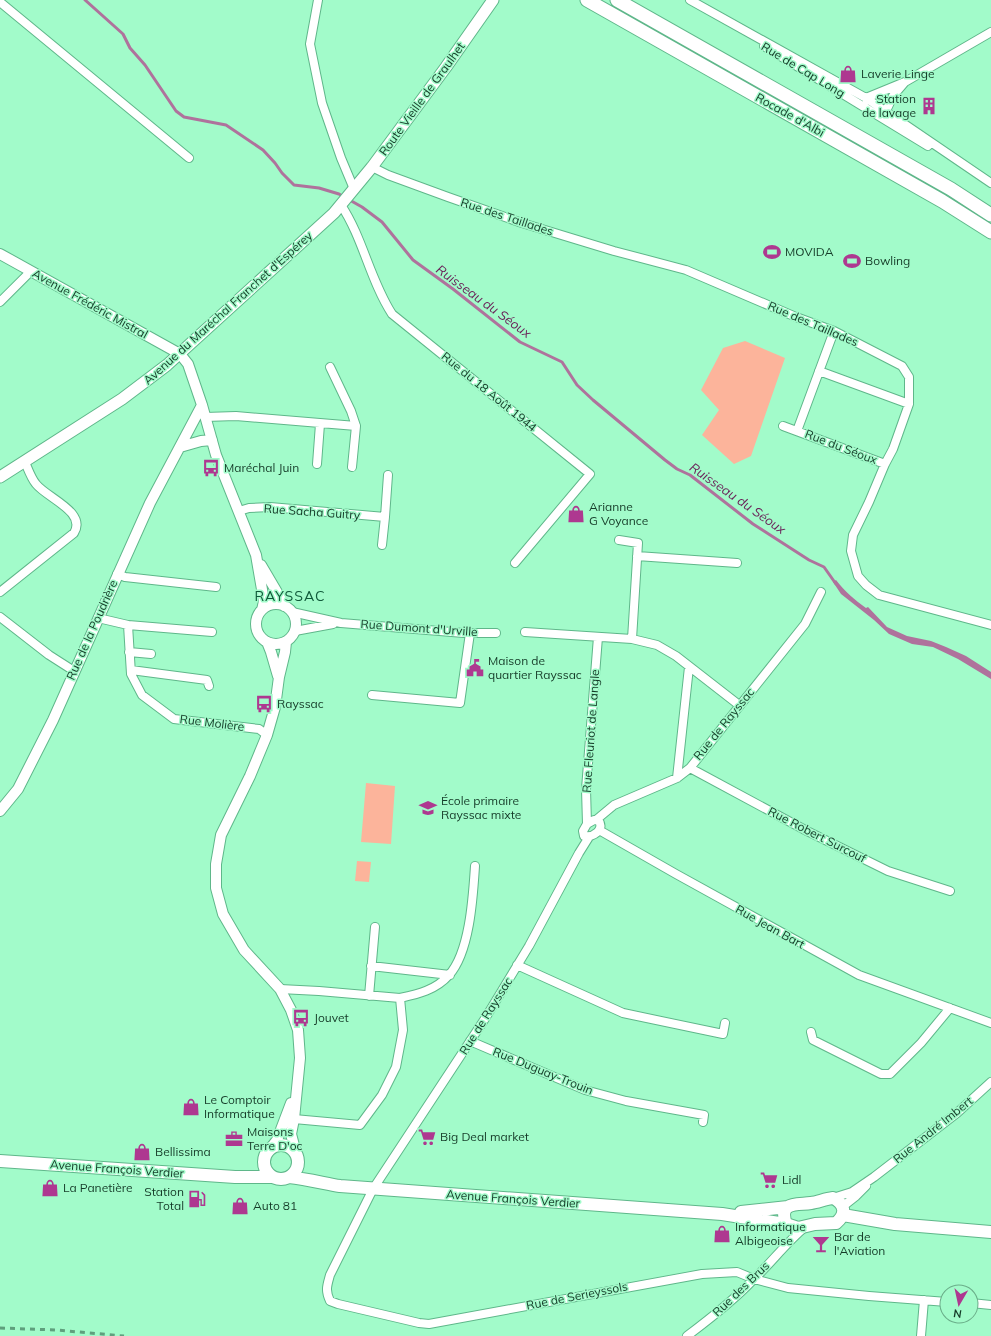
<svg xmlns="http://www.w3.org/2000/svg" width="991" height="1336" font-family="Mulish,sans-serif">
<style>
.green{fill:#fcb49b}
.water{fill:#af729c}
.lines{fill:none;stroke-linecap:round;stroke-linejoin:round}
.stream{stroke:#af729c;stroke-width:3}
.minor-casing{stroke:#5fb78a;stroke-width:10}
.tertiary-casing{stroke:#5fb78a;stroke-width:12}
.secondary-casing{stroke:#5fb78a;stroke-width:13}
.primary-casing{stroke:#5fb78a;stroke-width:14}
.trunk-casing{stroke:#5fb78a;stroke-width:15}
.minor{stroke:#fff;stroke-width:8}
.tertiary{stroke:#fff;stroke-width:10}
.secondary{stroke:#fff;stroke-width:11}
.primary{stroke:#fff;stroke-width:12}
.trunk{stroke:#fff;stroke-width:13}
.rail{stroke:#5fa07d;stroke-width:3;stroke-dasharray:5 5;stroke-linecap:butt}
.labels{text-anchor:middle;stroke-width:3;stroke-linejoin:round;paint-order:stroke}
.street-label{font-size:12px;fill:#153b28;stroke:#a2fbca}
.poi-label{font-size:12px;fill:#153b28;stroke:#a2fbca;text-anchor:start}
.water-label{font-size:13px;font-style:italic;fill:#691f57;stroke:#a2fbca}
.quarter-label{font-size:14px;letter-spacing:1px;fill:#105a3a;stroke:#a2fbca}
</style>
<rect width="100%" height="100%" fill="#a2fbca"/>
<path class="green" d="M745 341 785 358 751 456 734 464 702 435 719 410 701 390 723 348Z
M366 783 395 786 391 844 361 842Z
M357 861 371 862 369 882 355 881Z"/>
<path class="water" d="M836 580C845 592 855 600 866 608L868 607 887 627 907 636 931 641 946 647 966 656 991 672V679L958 659 933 647 912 644 889 634 874 620 841 594 833 582Z"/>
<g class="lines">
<path class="stream" d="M85 0 123 34 130 48 145 65 176 111 184 117 226 125 263 150 275 163 282 173 294 185 319 188 339 194 362 207 382 222 413 260 453 289 520 342 562 362 577 385 593 400 665 460 677 469 690 475 753 524 809 560 824 567 836 584"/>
<g class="minor-casing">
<path id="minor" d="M318 0 310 44 322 103 341 158 354 189
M690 0 866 98 991 183
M0 2 189 158
M764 46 928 146
M867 101 866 98 905 82 991 32
M882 110 886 111 893 96 905 82
M372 167 388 175 448 197 522 223 614 251 686 270 796 317 834 331 902 366 909 377V404L893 449 885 464 869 502 853 535 851 551 858 576 866 585 879 595 991 625
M341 205C363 238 370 280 392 314L590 474 515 563
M0 302 31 271
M819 371 909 404
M205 417 236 416 356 426 351 411 330 367
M783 426 885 464
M797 431 834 331
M317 464 320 424
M352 467 356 426
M239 511 249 508 270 507 385 517 388 475
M619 540 638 543 632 639
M382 545 385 517
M637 556 737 563
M117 574 125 577 216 587
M0 592 74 533C87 512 47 498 36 484 31 478 28 469 25 462
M292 612 341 623 464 633H496
M0 617 49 655 74 671
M98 618 128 625 131 674 142 695 174 719 259 729 267 735
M128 625 212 632
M295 631 333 624
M525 632 632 639 657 645 676 656 739 705
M129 652 151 654
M131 670 207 680 209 686
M372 695 460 703 470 633
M690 768 807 831 888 871 950 891
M677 778 689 667
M594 820H598C606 829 593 838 584 836L583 831 587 824Z
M596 820 614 805 677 778 690 768 805 624 821 592
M587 824 586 789 598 637
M599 830 676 874 859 975 991 1023
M589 837 579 853 529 946 486 1017 373 1189 330 1275C327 1286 325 1290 330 1301L338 1304 419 1323 429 1324 702 1274 737 1272 754 1279 788 1288 869 1296 947 1302
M517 965 623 1013 723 1034 725 1023
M371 966 450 975
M280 989 319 991 400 998 403 1030 396 1067 382 1095 360 1125 294 1119
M369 996 375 927
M400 998C418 994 436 990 449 975 470 952 473 896 475 866
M811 1032 813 1040 881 1074H890L921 1043 950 1008
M470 1041 585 1090 626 1101 704 1115 703 1122
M833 1198 852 1192 874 1177 957 1113 991 1082
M842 1207 856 1196 866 1186
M971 1303 991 1305
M687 1336C711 1318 733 1301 753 1280 771 1263 786 1243 805 1227
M921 1336 924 1300"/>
</g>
<g class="tertiary-casing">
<path id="tertiary" d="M0 254 180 354 188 364 202 405 216 455 256 555 264 601 262 610
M180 447 201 441 212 440
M261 565 281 599 284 606
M256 624a20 20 0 1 1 40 0a20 20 0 1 1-40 0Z
M267 642 271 652 278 676
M286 642 285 652 279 677 275 707 267 735 250 776 221 835 216 864V888L223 914 244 950 280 989 291 1010 298 1030 300 1058 294 1119 291 1134 296 1153
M0 811 18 789 53 720 150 503 202 405
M270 1149 277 1140 291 1103"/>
</g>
<g class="secondary-casing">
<path id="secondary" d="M0 477 122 399 167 365 334 213 372 167 446 67 493 0"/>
</g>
<g class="primary-casing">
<path id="primary" d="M264 1162a17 17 0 1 1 34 0a17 17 0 1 1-34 0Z
M0 1161 235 1177H273
M289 1177C306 1179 323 1183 340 1186L722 1214 786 1224 798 1228 815 1224 836 1223C847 1214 845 1204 833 1198 825 1199 818 1202 811 1203 797 1205 778 1201 786 1224
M741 1212 788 1207
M843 1215 895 1224 991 1232"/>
</g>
<g class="trunk-casing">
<path id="trunk" d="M587 0 942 201 991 232
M617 0 951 189 991 215"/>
</g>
<use href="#minor" class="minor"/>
<use href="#tertiary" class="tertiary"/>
<use href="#secondary" class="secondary"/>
<use href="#primary" class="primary"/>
<use href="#trunk" class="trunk"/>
<path class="rail" d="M0 1328 56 1330 124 1336"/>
</g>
<defs>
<g id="shop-bare" transform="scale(1.38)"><path d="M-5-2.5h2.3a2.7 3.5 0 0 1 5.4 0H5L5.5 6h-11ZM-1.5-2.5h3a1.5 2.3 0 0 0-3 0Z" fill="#ae3890" stroke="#a2fbca" stroke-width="2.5" paint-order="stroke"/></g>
<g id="building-bare" transform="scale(1.38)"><path d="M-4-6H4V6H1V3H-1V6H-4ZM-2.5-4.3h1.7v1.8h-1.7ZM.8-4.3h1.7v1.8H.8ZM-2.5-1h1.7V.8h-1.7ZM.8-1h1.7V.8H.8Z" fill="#ae3890" stroke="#a2fbca" stroke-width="2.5" paint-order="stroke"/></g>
<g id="stadium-bare" transform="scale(1.38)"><path d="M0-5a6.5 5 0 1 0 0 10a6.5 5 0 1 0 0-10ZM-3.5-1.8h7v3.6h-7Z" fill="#ae3890" stroke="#a2fbca" stroke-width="2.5" paint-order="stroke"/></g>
<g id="bus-bare" transform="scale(1.38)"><path d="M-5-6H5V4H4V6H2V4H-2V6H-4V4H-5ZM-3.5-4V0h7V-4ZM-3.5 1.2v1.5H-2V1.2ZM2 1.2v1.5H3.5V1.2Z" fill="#ae3890" stroke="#a2fbca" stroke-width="2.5" paint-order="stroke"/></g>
<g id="civic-bare" transform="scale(1.38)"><path d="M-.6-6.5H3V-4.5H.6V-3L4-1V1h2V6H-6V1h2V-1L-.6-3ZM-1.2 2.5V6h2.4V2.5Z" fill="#ae3890" stroke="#a2fbca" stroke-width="2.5" paint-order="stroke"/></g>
<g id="school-bare" transform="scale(1.38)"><path d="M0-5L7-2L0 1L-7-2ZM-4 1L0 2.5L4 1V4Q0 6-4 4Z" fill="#ae3890" stroke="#a2fbca" stroke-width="2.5" paint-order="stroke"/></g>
<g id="supermarket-bare" transform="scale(1.38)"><path d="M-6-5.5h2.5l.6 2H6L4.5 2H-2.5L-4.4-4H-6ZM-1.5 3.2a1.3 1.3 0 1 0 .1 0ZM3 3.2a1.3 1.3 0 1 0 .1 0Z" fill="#ae3890" stroke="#a2fbca" stroke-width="2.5" paint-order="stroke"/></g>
<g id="office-bare" transform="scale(1.38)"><path d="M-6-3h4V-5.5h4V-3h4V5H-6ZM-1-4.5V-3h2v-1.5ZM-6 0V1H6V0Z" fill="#ae3890" stroke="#a2fbca" stroke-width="2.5" paint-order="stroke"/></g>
<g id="fuel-bare" transform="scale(1.38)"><path d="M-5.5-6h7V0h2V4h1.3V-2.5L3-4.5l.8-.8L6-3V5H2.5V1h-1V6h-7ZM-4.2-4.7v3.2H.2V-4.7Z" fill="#ae3890" stroke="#a2fbca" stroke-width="2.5" paint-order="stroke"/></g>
<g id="bar-bare" transform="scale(1.38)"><path d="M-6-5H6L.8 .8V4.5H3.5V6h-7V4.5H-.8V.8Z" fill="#ae3890" stroke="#a2fbca" stroke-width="2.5" paint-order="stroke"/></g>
</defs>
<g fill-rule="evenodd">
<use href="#shop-bare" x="848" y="74"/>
<use href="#building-bare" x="929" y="106"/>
<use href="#stadium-bare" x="772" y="252"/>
<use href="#stadium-bare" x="852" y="261"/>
<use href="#bus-bare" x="211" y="468"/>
<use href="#shop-bare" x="576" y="514"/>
<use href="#civic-bare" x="475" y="668"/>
<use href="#bus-bare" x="264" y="704"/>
<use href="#school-bare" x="428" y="808"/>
<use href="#bus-bare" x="301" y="1018"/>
<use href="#shop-bare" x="191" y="1107"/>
<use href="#supermarket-bare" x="427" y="1137"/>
<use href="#office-bare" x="234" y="1139"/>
<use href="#shop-bare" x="142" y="1152"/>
<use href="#supermarket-bare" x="769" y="1180"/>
<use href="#shop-bare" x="50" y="1188"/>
<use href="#fuel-bare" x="197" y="1199"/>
<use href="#shop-bare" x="240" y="1206"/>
<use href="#shop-bare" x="722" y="1234"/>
<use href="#bar-bare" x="821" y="1244"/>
</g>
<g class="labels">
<g class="street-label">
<text transform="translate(803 70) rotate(31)" y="4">Rue de Cap Long</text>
<text transform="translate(422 99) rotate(-54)" y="4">Route Vieille de Graulhet</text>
<text transform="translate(790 115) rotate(29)" y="4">Rocade d'Albi</text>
<text transform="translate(507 217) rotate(18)" y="4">Rue des Taillades</text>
<text transform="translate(90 304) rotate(29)" y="4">Avenue Frédéric Mistral</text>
<text transform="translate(228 308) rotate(-42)" y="4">Avenue du Maréchal Franchet d'Espérey</text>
<text transform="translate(813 324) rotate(23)" y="4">Rue des Taillades</text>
<text transform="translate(489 392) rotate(39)" y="4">Rue du 18 Août 1944</text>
<text transform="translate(841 447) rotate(21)" y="4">Rue du Séoux</text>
<text transform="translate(312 512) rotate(4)" y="4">Rue Sacha Guitry</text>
<text transform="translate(419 628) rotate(4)" y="4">Rue Dumont d'Urville</text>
<text transform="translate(92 630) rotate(-66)" y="4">Rue de la Poudrière</text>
<text transform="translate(212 723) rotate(7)" y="4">Rue Molière</text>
<text transform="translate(724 724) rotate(-51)" y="4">Rue de Rayssac</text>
<text transform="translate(591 731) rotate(-86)" y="4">Rue Fleuriot de Langle</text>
<text transform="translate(817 835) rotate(27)" y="4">Rue Robert Surcouf</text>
<text transform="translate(770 927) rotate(29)" y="4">Rue Jean Bart</text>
<text transform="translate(486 1016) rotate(-58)" y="4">Rue de Rayssac</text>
<text transform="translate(543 1071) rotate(22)" y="4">Rue Duguay-Trouin</text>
<text transform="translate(933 1130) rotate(-39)" y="4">Rue André Imbert</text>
<text transform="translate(117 1169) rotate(4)" y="4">Avenue François Verdier</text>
<text transform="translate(513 1199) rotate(4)" y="4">Avenue François Verdier</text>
<text transform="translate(741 1289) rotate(-44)" y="4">Rue des Brus</text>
<text transform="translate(577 1296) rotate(-11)" y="4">Rue de Serieyssols</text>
</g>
<g class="poi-label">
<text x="861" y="78">Laverie Linge</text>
<text x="916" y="103" text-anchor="end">Station<tspan x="916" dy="14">de lavage</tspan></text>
<text x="785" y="256">MOVIDA</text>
<text x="865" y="265">Bowling</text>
<text x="224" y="472">Maréchal Juin</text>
<text x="589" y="511">Arianne<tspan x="589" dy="14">G Voyance</tspan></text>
<text x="488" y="665">Maison de<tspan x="488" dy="14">quartier Rayssac</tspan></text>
<text x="277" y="708">Rayssac</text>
<text x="441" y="805">École primaire<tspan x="441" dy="14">Rayssac mixte</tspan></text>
<text x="314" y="1022">Jouvet</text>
<text x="204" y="1104">Le Comptoir<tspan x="204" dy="14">Informatique</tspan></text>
<text x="247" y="1136">Maisons<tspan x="247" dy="14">Terre D'oc</tspan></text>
<text x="440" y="1141">Big Deal market</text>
<text x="155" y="1156">Bellissima</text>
<text x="782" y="1184">Lidl</text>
<text x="63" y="1192">La Panetière</text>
<text x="184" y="1196" text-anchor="end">Station<tspan x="184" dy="14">Total</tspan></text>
<text x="253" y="1210">Auto 81</text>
<text x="735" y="1231">Informatique<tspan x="735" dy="14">Albigeoise</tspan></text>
<text x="834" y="1241">Bar de<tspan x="834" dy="14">l'Aviation</tspan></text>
</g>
<g class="water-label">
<text transform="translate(484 301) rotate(36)" y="5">Ruisseau du Séoux</text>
<text transform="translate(738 498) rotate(35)" y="5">Ruisseau du Séoux</text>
</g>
<g class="quarter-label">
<text x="290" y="601">RAYSSAC</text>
</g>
</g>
<g transform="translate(959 1304) rotate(189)"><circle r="19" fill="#a2fbca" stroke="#6aae89"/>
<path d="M0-3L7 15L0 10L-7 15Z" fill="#ae3890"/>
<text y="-6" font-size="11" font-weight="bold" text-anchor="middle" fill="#153b28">N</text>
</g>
</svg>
